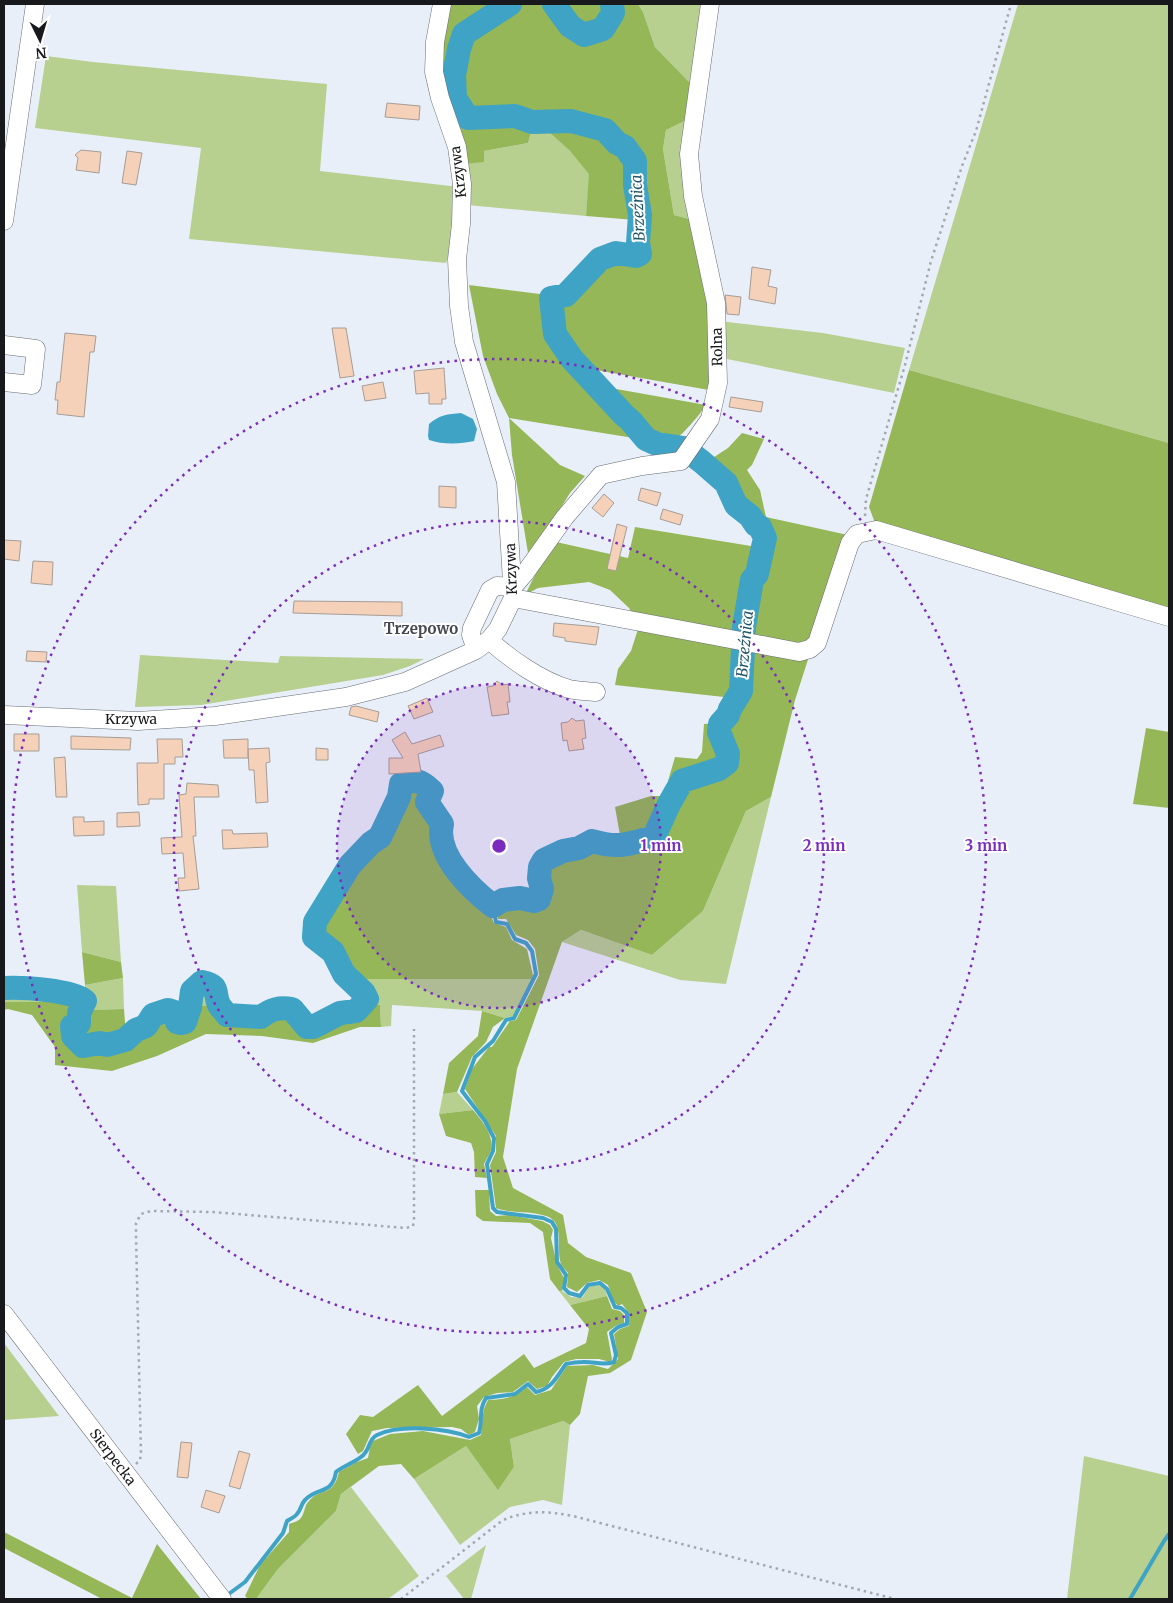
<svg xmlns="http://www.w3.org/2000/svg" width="1173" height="1603" font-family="Merriweather,serif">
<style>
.green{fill:#b7d090}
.forest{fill:#95b757}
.water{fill:#3ea3c4}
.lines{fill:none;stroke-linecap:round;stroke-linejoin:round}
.stream{stroke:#3ea3c4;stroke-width:4}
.river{stroke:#3ea3c4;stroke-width:24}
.building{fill:#f4d1b8;stroke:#a69d96}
.minor-casing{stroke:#676c74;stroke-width:19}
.path{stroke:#a3a7af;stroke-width:2.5;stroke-dasharray:2.5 4;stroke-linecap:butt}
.minor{stroke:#fff;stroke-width:18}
.ring{fill:none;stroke:#7b2cbf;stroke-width:2.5;stroke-dasharray:2.5 5}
.labels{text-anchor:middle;stroke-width:4;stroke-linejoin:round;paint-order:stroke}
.street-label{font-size:14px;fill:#17191c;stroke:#fff}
.water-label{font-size:15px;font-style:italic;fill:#1e5567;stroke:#fff}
.neighbourhood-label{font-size:15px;font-weight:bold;fill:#444850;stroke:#fff}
.centre{fill:#7b2cbf;stroke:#fff;stroke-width:2.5}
.ring-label{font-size:15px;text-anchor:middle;font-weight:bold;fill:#7b2cbf;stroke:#fff;stroke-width:4;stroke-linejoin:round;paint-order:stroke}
</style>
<rect width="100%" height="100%" fill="#e9eff9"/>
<path class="green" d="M638 4H704L693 86 655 47 643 12Z
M1018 4H1169V443L909 370Z
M46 56 93 62 327 84 320 171 459 187 456 232 446 263 189 239 201 148 35 128Z
M689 119 693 220 674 215 663 149 666 130Z
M533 125H541L570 151 590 174 586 216 467 205 464 164 484 151 528 143Z
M719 321 823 333 905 348 894 393 722 358Z
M140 655 278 663 280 656 424 659 410 666 383 675 201 705 135 707Z
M771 797 726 984 680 980 562 942 581 930 652 955 703 911 746 811Z
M77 885 116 886 121 962 82 952Z
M123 978 124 1009 84 1010 89 1002 85 997V985Z
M353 979H532L513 1016 505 1018 482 1011 392 1005 391 1026 381 1027 380 1005 368 1004 372 997Z
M204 985H209L215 991 217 1005 194 1006V992Z
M25 991 82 1002H4V992Z
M457 1092 473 1110 439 1114 443 1094Z
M599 1285 605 1289 607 1296 570 1305 559 1291H562L571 1297 582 1298 589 1287Z
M4 1343 59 1416 4 1420Z
M563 1421 570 1425 562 1505 543 1500 510 1507 460 1545 414 1479 466 1446 498 1489 514 1467 510 1439Z
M1084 1456 1169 1476V1599H1067Z
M351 1487 419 1576 388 1599H256L278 1569 336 1511 341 1494Z
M486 1545 471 1599H464L446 1576Z"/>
<path class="forest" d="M448 4H505L460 33C450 48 446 86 454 103 457 110 463 117 467 124L500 120 533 125 528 143 484 151V162L464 164 443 97 440 28Z
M514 4H550L564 26 584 38 603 32 616 14 615 4H638L643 12 655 47 693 86 689 119 666 130 663 149 674 215 693 220 711 319 709 390 584 368 557 332 555 300 571 297 601 262 614 257 639 258 643 256C640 244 639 230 645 219L638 188V159L626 141 620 140 606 128 573 117 532 119 515 113 471 114C467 109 461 103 458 98 451 82 463 50 468 34Z
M558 4H608C610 19 600 26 587 32L579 29Z
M572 124 600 133 627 154 633 166 632 189 637 212 635 220 586 216 589 174 570 151 541 125Z
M469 285 548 295 547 305 552 335 574 366 640 439 509 418 560 465 585 476 570 493 529 559 512 455 509 418 497 394 483 356Z
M909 370 1169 443V611L875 523 869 507Z
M605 387 706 405C701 413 683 435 675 439 668 442 658 439 651 437L635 417 630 416Z
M742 433 764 439 752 465 747 470 760 490 766 517 848 535 795 700 771 797 746 811 703 911 652 955 581 930 562 942 517 1069 503 1157 513 1188 563 1215 568 1243 586 1257 631 1273 647 1312 631 1360 610 1373 588 1376 580 1414 570 1425 563 1421 510 1439 514 1467 498 1490 466 1446 414 1479 401 1464 379 1466 341 1494 336 1511 278 1569 256 1599H248L245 1596 260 1565 289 1532V1524C292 1523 298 1521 300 1519 305 1514 304 1505 309 1501 320 1487 333 1498 339 1472L357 1462 368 1458 370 1447 373 1441 390 1434 423 1431 470 1440 481 1435C483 1421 481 1412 488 1400 506 1399 513 1398 527 1387L535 1395 551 1390 567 1366 593 1365 608 1369 618 1359 614 1334 620 1329 629 1326V1313L622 1304 618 1306 613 1300 608 1285 599 1280 587 1283 577 1292 567 1287 568 1273C566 1270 562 1267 561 1264 555 1248 566 1222 546 1216 530 1210 512 1214 496 1208L490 1165 496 1152V1136L465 1089 472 1069 489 1047H492L510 1021 516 1020 539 975 535 949 528 940 516 935 506 919H498L497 911 514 902 539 904C551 886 541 886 541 868 556 854 575 852 593 844L615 855 618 850 657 841 670 808 684 783 702 779 712 774 728 770 737 761 722 731 723 724 731 717 732 709 743 698 745 654 752 606 764 554 771 541 761 522H758C752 511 751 515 744 508 737 502 733 491 731 483L721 476 708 461 728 448Z
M635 527 757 547 756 566 749 576 736 627 739 685 733 698 615 685 618 669 631 651 639 626 629 608 610 590 589 582 538 588 525 595 539 567 556 542 628 558Z
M717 723C716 736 721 738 724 749 730 771 694 775 680 778L675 786 668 781 675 757 697 759 702 752 704 724Z
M1146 728 1169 732V808L1133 804Z
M407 784H422L428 792C422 805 432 814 440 825 433 841 442 848 449 861 451 866 452 871 455 876 457 880 463 882 467 885 480 894 488 908 494 923L506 927 512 940 527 949 533 975 532 979H353L346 972 335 949 317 937V926L353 866 371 846 384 837 400 801 402 788Z
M651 796H670L650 835 621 841 615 807Z
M82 952 121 962 123 978 85 985Z
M4 1002H82L77 1012 76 1022 70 1025V1034L80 1049C112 1044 134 1049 154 1018L172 1013 174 1015 175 1024 183 1026 187 1023 194 1006 217 1005 226 1016C235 1018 251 1023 260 1020 271 1017 281 1006 293 1014 299 1018 302 1026 310 1030L344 1015 358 1013 368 1004 380 1005 381 1027H360L313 1043 262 1036 206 1034 157 1056 112 1071 55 1065V1047L32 1015 8 1009 4 1010Z
M124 1009 126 1035 123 1039 107 1043 99 1039 85 1043 75 1035V1027L81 1025 84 1010Z
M482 1011 505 1018 493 1027 486 1042 472 1057 457 1092 443 1094 449 1063 478 1036Z
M473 1110C482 1121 494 1134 491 1150 490 1154 486 1160 484 1164L487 1178 475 1177 474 1152 471 1143 446 1136 439 1114Z
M475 1190H489L490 1211 496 1216 509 1215 542 1221 550 1225 553 1230 551 1238 557 1265 564 1278 562 1291H559L550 1279 543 1232 530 1223 483 1221 476 1216Z
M607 1296 612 1309 620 1311 624 1315V1323L617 1325 607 1332 612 1359 610 1362 599 1359H576L564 1362 552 1377 547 1386 537 1389 528 1381 513 1392 497 1393 484 1397 477 1406 479 1419 475 1432 469 1435 461 1429 452 1427 387 1428 372 1431 363 1451 358 1454 346 1434 360 1415 373 1417 418 1385 442 1416 524 1354 534 1368 586 1343 589 1329 570 1305Z
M4 1532 132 1598 157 1544 201 1599H102L4 1548Z"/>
<path class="water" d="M461 413 473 419 477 429 474 441C461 444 443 445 429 440L428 436 429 424C439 415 448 414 461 413Z"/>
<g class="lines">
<path class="stream" d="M226 1596 245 1582 283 1533 287 1521C290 1519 295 1517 297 1514 301 1510 301 1504 305 1500 317 1486 332 1496 336 1472 343 1466 361 1460 365 1453 370 1447 369 1439 377 1435 400 1424 446 1428 469 1437L479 1433C483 1419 478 1411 486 1398L515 1394 528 1384 536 1392C552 1389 557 1376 566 1364 571 1363 577 1362 582 1362 593 1361 603 1366 614 1362L616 1355 611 1333 618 1327 627 1324V1313L621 1308 615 1307 607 1289 600 1283 588 1285 580 1296 569 1293 564 1288 566 1275 557 1262 556 1229 552 1222 543 1218 497 1212 493 1208 487 1164 493 1151 494 1138 485 1121 462 1091 475 1057 493 1041 506 1020 514 1018 536 974 532 951 526 943 515 939 507 924 496 922 493 906
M1130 1599 1164 1541 1169 1534"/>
<path class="river" d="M554 4 570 26 584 35 603 29 613 13 612 4
M4 988C22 987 72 990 85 1001L79 1013V1023L72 1026 73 1036 83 1046 100 1043 107 1045 125 1040 136 1030 146 1026 153 1015 168 1010 177 1013V1022L181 1023 185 1022 190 1007 192 991 202 982C221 986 213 992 219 1005 221 1008 225 1012 227 1015L261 1017C271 1009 279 1007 292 1009L307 1027H313L340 1013 356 1011 367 999 364 993 344 974 333 952 314 937 315 922 350 865 371 843 380 837 399 797 401 784C417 779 420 780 432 791L427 802 442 824C435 855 471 889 493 906L503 900 520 898 534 901 539 899 542 889 539 878 540 867 544 860 563 851 579 848 592 841C620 849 628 844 654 837L669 804 682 781 719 769 727 763 728 754 719 732 720 724 728 715 730 709 741 691 744 627 752 580 757 574 765 538 760 527 756 525 750 516 736 505 726 483 702 462 684 448 657 444 646 439 631 421 624 415 572 359 555 334 551 298 566 295 600 259 616 253 636 256 640 254 638 243 640 215 635 185V161L625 147 617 143 605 130 571 121 532 122 515 116 468 118 455 98 454 75 459 49 464 34 510 4"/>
</g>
<path class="building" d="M387 103 420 106 419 120 385 117Z
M81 150 101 152 99 173 76 170 78 158 75 155Z
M127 151 142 153 136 185 122 183Z
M752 267 771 270 768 286 777 288 775 304 749 299Z
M725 295 741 297 739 315 727 314Z
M332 328H346L354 376 340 378Z
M65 333 96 336 94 352H90L84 417 57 414 58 400H55L57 382H60Z
M444 368 446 399H442V404H429V393L416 394 414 371Z
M383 382 386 398 365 401 362 386Z
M731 397 763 402 761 412 729 407Z
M439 486 456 487V508L439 507Z
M641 488 661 493 657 506 638 500Z
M604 494 614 503 603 517 592 508Z
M663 509 683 515 680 525 660 519Z
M617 524 627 527 616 571 607 569Z
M4 540 21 541 19 561 4 559Z
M33 561 53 562 52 585 31 583Z
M294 601 402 602V616L293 613Z
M554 623 599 627 596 645 565 641V638L553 636Z
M27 651 47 652 46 662 26 661Z
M497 681 502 685 508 684 510 702H507L509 714 492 716 487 687 493 686Z
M427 698 433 712 414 719 408 706Z
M356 706 379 712 377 722 349 715 351 707Z
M572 718 576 721 584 720 586 738 582 739 584 749 569 751 567 740 563 741 561 723 568 722Z
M405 732 412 744 440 735 444 746 418 754 421 772 389 774V758H403L392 740Z
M14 734H39V751H14Z
M71 736 131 738 130 750 71 749Z
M157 739H182L183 757H175V764H164V799H149V804L138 805 137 763H158Z
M248 739V758H224L223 740Z
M269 748 270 762 266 763 268 802 256 803 254 770H249L248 749Z
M316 748 328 749V760H316Z
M65 757 67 797H56L54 758Z
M187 783 218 785 219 797H194L196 836H193L199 889 179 891 178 878H185L183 853 162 854 161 838 182 837 179 795 186 794Z
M139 812 140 826 117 827V813Z
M73 817H84V822L104 821V835L74 836Z
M222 830H232L233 834 267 833 268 847 223 849Z
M181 1442 192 1443 188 1478 177 1477Z
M239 1451 250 1454 240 1489 229 1486Z
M206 1490 225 1496 219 1513 201 1507Z"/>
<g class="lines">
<g class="minor-casing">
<path id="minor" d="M4 221 35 4
M4 345 36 349 32 385 4 382
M513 598 799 652 810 649 817 643 850 543 857 534 876 530 1169 617
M489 640C510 659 541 681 569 689 577 691 587 691 596 692
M476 650 471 635 472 628 490 590 497 586 513 587 525 573 565 517 601 475 642 466 681 461 710 419 718 383 716 303 693 196 689 154 710 4
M4 715 138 721 215 716 346 697 405 682 476 650 489 640 498 629 513 598 506 482 464 342 459 306 457 259 461 224 462 184 457 147 440 98 434 72 435 42 442 4
M4 1314 222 1599"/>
</g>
<path class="path" d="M865 516 866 499 905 365 931 261 962 166 976 131 1011 4
M136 1464 140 1460 141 1454 136 1235V1223L141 1214 151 1211 213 1212 406 1228 413 1226 414 1221V1029
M401 1599 503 1520C528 1510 547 1511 573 1516L895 1599"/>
<use href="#minor" class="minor"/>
</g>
<circle cx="499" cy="846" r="162" fill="#7b2cbf" fill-opacity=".12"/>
<g class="ring">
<circle cx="499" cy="846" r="162"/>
<circle cx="499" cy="846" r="325"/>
<circle cx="499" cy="846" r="487"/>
</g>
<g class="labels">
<g class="street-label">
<text transform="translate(458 172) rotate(-97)" y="5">Krzywa</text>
<text transform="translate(717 347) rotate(-91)" y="5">Rolna</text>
<text transform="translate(511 569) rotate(-92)" y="5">Krzywa</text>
<text x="131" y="724">Krzywa</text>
<text transform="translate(113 1457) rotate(53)" y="5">Sierpecka</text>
</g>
<g class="water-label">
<text transform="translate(638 208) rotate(-93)" y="5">Brzeźnica</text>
<text transform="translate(745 644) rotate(-85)" y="5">Brzeźnica</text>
</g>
<g class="neighbourhood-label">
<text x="421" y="634">Trzepowo</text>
</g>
</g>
<circle cx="499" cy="846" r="8" class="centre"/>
<g class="ring-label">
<text x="661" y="851">1 min</text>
<text x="824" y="851">2 min</text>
<text x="986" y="851">3 min</text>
</g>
<rect width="1173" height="1603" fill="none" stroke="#17191c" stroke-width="10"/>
<g transform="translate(40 40) rotate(175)" stroke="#ffffff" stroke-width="4" paint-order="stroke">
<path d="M0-4L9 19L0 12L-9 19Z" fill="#17191c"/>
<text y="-8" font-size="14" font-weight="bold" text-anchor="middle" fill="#17191c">N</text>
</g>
</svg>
